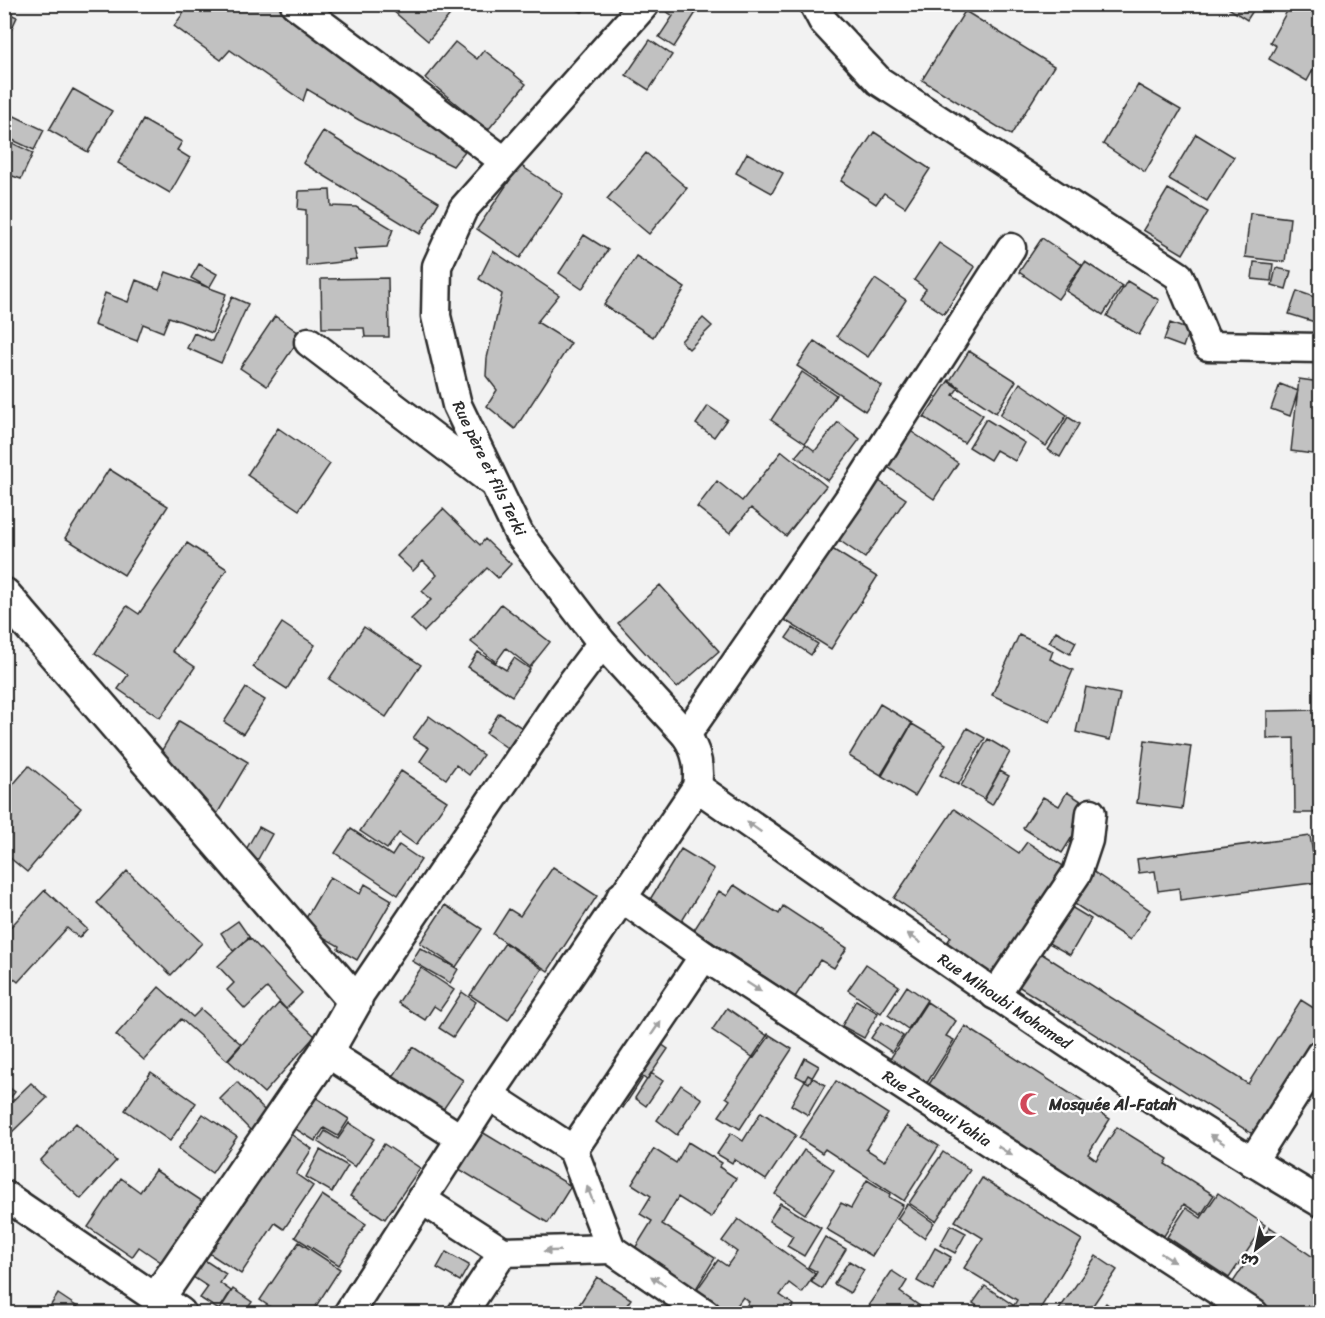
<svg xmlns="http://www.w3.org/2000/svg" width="1325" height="1318" font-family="Sriracha,'Playpen Sans Arabic',sans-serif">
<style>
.building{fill:#c1c1c1;stroke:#2b2b2b;stroke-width:1.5}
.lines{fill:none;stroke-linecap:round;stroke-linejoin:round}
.minor-casing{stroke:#2b2b2b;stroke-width:33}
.tertiary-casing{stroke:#2b2b2b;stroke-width:38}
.minor{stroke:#fff;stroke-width:28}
.tertiary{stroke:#fff;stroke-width:33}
.oneway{fill:#a0a0a0}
.labels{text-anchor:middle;stroke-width:4.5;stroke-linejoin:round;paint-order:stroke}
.street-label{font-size:16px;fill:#2b2b2b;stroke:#fff}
.poi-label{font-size:16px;font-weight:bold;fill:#2b2b2b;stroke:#fff;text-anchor:start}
</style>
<rect width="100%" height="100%" fill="#f2f2f2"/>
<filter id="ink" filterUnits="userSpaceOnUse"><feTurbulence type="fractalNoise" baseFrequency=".0167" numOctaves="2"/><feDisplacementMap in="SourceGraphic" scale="12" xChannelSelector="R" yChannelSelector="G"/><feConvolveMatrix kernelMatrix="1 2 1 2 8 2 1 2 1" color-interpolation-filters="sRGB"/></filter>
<g filter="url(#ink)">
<path class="building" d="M190 4H280L469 146 453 166 359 120 307 89 303 101 230 50 221 60 174 26Z
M385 4H459L428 41Z
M571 4H590L582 12 575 9Z
M662 4H688L697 11 674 47 659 37 673 16 660 7Z
M1222 4H1254L1256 6 1247 20Z
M1291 4H1320V57L1307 81 1269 59 1276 46 1270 42Z
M4 11 17 17 4 45Z
M965 11 1054 66 1011 135 922 80Z
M650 40 672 55 649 90 626 75Z
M455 42 477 59 484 50 526 84 488 130 425 78Z
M1138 85 1181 110 1145 172 1103 144Z
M73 89 112 111 88 152 49 130Z
M4 111 44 130 34 150 4 136Z
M143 120 182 142 177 150 190 158 170 193 118 163Z
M323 131 439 202 420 234 303 163Z
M874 132 930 169 905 207 884 193 876 204 841 181Z
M1196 134 1234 157 1207 201 1169 179Z
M4 139 33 153 21 179 4 173Z
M646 153 687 188 649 234 607 199Z
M747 153 783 173 772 193 736 173Z
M520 165 563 194 520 258 477 229Z
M1168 189 1208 212 1183 254 1143 230Z
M330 190 331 206 356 207 393 229 387 247 354 249 357 260 306 266V210L298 209 299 191Z
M1250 213 1290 218 1285 262 1245 257Z
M584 235 608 250 582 289 559 273Z
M1042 238 1082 265 1058 299 1019 272Z
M939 243 975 267 944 314 920 298 926 289 914 280Z
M493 251 559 295 537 322 571 343 515 429 487 406 497 390 486 376 487 358 502 294 479 279Z
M636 256 685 288 653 337 604 305Z
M1085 262 1122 286 1103 315 1066 291Z
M1254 262 1273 264 1271 281 1252 279Z
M199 264 217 274 209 288 191 278Z
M1276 268 1291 271 1286 289 1272 285Z
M166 272 226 294 212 333 169 317 163 332 143 324 137 341 94 325 105 293 128 302 136 280 159 289Z
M388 278 389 337H365L364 328H322L321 279Z
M875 279 906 300 868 357 837 336Z
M1127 281 1159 300 1139 335 1107 316Z
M1297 291 1320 299V306L1315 322 1289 314Z
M232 297 248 304 221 363 187 348 194 333 212 341Z
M275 316 302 335 267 386 240 368Z
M703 318 712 326 689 349 681 341Z
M1170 323 1189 330 1183 347 1164 340Z
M814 341 882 386 865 411 797 366Z
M969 351 1016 381 996 413 949 382Z
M802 372 836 395 805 443 771 420Z
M1299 379 1320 382V455L1291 451Z
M949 380 959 387 953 395 983 415 964 443 924 417Z
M1020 383 1067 415 1046 446 1000 415Z
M1280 384 1298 391 1290 416 1271 409Z
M708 406 727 419 714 437 696 424Z
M1068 417 1079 424 1060 457 1048 450Z
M986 419 1025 443 1015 461 996 450 990 460 969 447Z
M838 422 860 439 828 481 796 456 806 444 815 451Z
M278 428 330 464 299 510 247 475Z
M906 428 958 463 934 499 882 463Z
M782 451 826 486 786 536 751 508 730 533 697 507 717 481 742 501Z
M109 469 168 506 124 575 65 538Z
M879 481 906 499 865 558 833 536 856 487 869 496Z
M443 509 480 545 485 539 511 564 498 578 487 568 424 632 411 619 431 600 422 591 437 575 423 561 413 571 397 556Z
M821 542 877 577 831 649 775 614Z
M187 543 227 569 172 651 195 667 160 718 118 689 128 675 95 653 127 606 139 614Z
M660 585 719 651 677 688 618 623Z
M501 604 550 642 530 667 506 648 496 662 471 642Z
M282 623 315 645 287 689 253 667Z
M364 627 421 665 386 717 329 679Z
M793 628 818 644 811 655 786 638Z
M1056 631 1076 642 1070 654 1049 642Z
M1019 635 1053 651 1050 659 1073 670 1050 722 992 695Z
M478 652 506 670 514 658 530 669 512 696 468 667Z
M1086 687 1120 694 1110 740 1076 732Z
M246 688 265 700 243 734 224 722Z
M880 704 912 723 881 775 849 756Z
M1320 710V813H1295L1294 738 1267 739V711Z
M499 713 524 729 510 750 486 733Z
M429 716 483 755 469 775 456 765 446 779 420 761 429 748 413 738Z
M179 721 248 762 217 814 148 774Z
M912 724 946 744 915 796 882 776Z
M967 728 985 738 958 785 940 775Z
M988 739 1010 752 984 799 961 786Z
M1145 740 1191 746 1182 809 1137 803Z
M29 766 81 808 27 872 4 853V795Z
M401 771 447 801 416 845 399 833 387 849 360 831Z
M1000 771 1009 776 992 805 984 800Z
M1067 792 1084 803 1075 817 1082 821 1062 853 1023 828 1043 797 1059 806Z
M954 809 1019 853 1027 842 1066 868 994 975 946 944 951 937 894 898Z
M259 827 272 834 257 861 244 853Z
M351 829 392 856 399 845 421 860 398 895 335 853Z
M1310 836 1313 854 1320 853V882L1180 900 1179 888 1158 891 1155 871 1139 873 1137 859Z
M681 849 714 869 682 921 649 901Z
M553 867 597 896 548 971 493 934 509 909 520 916Z
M1088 868 1150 910 1130 940 1067 899Z
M127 871 202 943 171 975 97 903Z
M330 877 360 894 365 884 392 900 357 960 338 949 339 946 302 925Z
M734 885 779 914 783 906 847 948 834 968 820 960 795 997 694 930 719 891 727 896Z
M45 890 87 929 79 938 67 928 18 982 4 970V934Z
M1066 904 1091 919 1070 955 1045 941Z
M445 905 482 929 456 967 420 943Z
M238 921 250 938 233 951 221 933Z
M249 937 302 993 286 1009 267 988 245 1009 227 990 234 983 218 966Z
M505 943 542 969 508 1020 470 995Z
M420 948 458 969 450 983 412 961Z
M1039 952 1248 1084 1301 1000 1320 1012V1029L1254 1135 1018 986Z
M866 964 899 986 881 1013 848 990Z
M421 968 454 990 440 1010 434 1006 425 1020 398 1003Z
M907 986 927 1000 908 1029 888 1015Z
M159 987 193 1017 201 1009 241 1044 227 1060 181 1019 144 1060 116 1035Z
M462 992 476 1002 453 1037 439 1028Z
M856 1000 878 1013 864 1038 842 1026Z
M927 1002 956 1021 946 1036 954 1040 927 1083 890 1059Z
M279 1003 315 1036 264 1093 228 1060Z
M727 1008 769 1037 754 1058 712 1030Z
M882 1022 903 1036 892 1052 871 1038Z
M965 1026 1110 1119 1088 1154 1096 1160 1117 1127 1168 1159 1165 1164 1214 1195 1201 1215 1184 1204 1164 1236 928 1086Z
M645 1033 668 1049 647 1080 624 1064Z
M768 1034 792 1049 740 1129 719 1116 730 1100 726 1097Z
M413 1047 463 1080 436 1120 386 1087Z
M805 1058 819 1066 809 1083 796 1076Z
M625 1068 642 1079 623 1108 606 1096Z
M151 1072 196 1103 170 1141 125 1110Z
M651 1073 663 1081 646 1106 635 1098Z
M808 1075 825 1085 808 1115 791 1105Z
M836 1081 888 1114 866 1149 885 1161 907 1126 939 1146 904 1201 825 1149 822 1153 799 1138Z
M237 1082 269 1115 252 1132 220 1099Z
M31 1083 47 1098 9 1135 4 1131V1109Z
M4 1084 15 1092 8 1101 4 1098Z
M681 1085 702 1099 677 1135 657 1120Z
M306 1091 349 1119 338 1136 324 1128 315 1141 286 1123Z
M761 1112 796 1135 766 1180 734 1159 732 1163 717 1154 731 1133 743 1141Z
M203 1114 237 1137 212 1173 178 1149Z
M76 1123 116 1161 81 1199 40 1161Z
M349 1123 374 1139 355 1167 318 1142 325 1131 338 1139Z
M279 1126 312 1149 296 1174 313 1186 284 1229 275 1223 241 1274 198 1246Z
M482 1132 571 1186 548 1223 459 1169Z
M688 1142 722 1163 719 1167 736 1178 711 1218 678 1197 662 1224 715 1258 694 1292 632 1253 652 1221 640 1214 651 1196 632 1184 654 1149 676 1163Z
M384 1144 420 1168 385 1219 350 1196Z
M320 1150 348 1166 332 1192 306 1177Z
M804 1150 834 1170 805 1214 775 1194Z
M943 1152 970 1170 936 1221 909 1203Z
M155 1170 214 1209 204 1224 192 1216 161 1262 139 1247 132 1257 88 1227 121 1178 140 1192Z
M982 1178 1082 1240 1037 1314H1009L1017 1300 964 1268 983 1238 955 1221Z
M867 1180 890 1194 889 1197 903 1205 872 1256 826 1229 841 1203 851 1208Z
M1218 1193 1265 1225 1229 1278 1167 1237 1186 1208 1201 1218Z
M322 1195 366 1224 339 1265 295 1237Z
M780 1203 821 1228 804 1256 787 1246 793 1236 769 1221Z
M907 1204 934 1223 924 1238 897 1219Z
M738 1219 815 1274 802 1293 789 1283 780 1295 794 1305 788 1314H741L749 1302 743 1297 731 1314H727L696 1291 718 1260 727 1266 737 1252 722 1241Z
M951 1225 966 1233 955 1253 940 1245Z
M1270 1227 1320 1262V1314H1278L1233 1282Z
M825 1237 846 1249 822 1289 811 1282 817 1272 808 1267Z
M299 1242 340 1269 311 1314H281L260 1300Z
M935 1248 951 1257 933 1290 917 1281Z
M189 1250 226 1274 220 1283 231 1291 219 1310 200 1298 208 1287 178 1267Z
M446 1252 469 1265 460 1281 437 1268Z
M1096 1256 1117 1270 1087 1314H1056Z
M849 1261 864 1270 850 1293 834 1284Z
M892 1271 907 1281 900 1292 924 1309 921 1314 863 1313Z
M597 1277 631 1299 621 1314H573Z
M985 1286 1013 1305 1008 1314H989L973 1303Z
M233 1289 252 1302 244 1314H217Z
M58 1294 88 1314H45Z
M1106 1303 1121 1314H1098Z
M852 1306 864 1312 863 1314H848Z
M501 1308 510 1314H497Z"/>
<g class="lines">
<g class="minor-casing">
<g id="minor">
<path d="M295 4 504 161"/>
<path d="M814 4 823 21 879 81 1179 276 1208 346 1320 348"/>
<path d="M309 342 491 481"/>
<path d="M686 735 858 486 1011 248"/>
<path id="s1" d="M697 787C901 929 1105 1076 1320 1202"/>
<path id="s2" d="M621 897 704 956 1254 1314"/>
<path d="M995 995 1077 873 1088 840 1091 813"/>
<path d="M355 1001 563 695 602 643"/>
<path d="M326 1052 460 1138"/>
<path d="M489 1095 573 1150"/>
<path d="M1252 1162 1320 1055"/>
<path d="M4 1195 157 1299"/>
<path d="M421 1199 503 1252"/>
<path d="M611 1249 573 1150 704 956"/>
<path d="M611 1249 706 1314"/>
<path d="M348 1314 489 1095 697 787C700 767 697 751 686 735L602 643 519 534 457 405 436 316 437 266 463 209 645 4"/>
<path d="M462 1314 503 1252 611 1249"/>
</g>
</g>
<g class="tertiary-casing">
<path id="tertiary" d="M4 595 355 1001 326 1052 157 1299 179 1314"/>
</g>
<use href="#minor" class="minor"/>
<use href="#tertiary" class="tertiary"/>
</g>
<defs><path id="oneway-solid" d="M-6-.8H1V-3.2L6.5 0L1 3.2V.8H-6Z" transform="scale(1.5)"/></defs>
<g class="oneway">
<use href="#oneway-solid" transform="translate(754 827) rotate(-145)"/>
<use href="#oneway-solid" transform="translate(914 938) rotate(-145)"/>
<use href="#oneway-solid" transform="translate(754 987) rotate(33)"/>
<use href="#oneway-solid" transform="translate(656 1028) rotate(-56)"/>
<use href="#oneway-solid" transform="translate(1217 1139) rotate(-147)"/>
<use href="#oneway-solid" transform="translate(1005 1151) rotate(33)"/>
<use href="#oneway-solid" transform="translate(590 1194) rotate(-111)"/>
<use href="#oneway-solid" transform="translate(552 1251) rotate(178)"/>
<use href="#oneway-solid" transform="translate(1168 1258) rotate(33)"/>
<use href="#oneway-solid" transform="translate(658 1281) rotate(-146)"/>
</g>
</g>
<defs>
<g id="mosque-bare" transform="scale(1.8)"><path d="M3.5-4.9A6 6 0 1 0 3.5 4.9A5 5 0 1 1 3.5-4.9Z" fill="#d1495b" stroke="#fff" stroke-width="2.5" paint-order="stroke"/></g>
</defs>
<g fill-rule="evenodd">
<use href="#mosque-bare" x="1031" y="1104"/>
</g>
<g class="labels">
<g class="street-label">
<text transform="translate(490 468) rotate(64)" y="6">Rue père et fils Terki</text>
<text dy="6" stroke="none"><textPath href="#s1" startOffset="375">Rue Mihoubi Mohamed</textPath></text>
<text dy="6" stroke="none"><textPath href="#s2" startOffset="380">Rue Zouaoui Yahia</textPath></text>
</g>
<g class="poi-label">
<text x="1049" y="1110">Mosquée Al-Fatah</text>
</g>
</g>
<rect width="1325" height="1318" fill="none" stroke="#fff" stroke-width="24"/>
<rect x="12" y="12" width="1301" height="1294" fill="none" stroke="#2b2b2b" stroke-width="2" filter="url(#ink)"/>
<g transform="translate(1256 1249) rotate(212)" stroke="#ffffff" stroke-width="4.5" paint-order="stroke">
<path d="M0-4.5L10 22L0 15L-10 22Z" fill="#2b2b2b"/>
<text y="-9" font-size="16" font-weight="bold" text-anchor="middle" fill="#2b2b2b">ش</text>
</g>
</svg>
